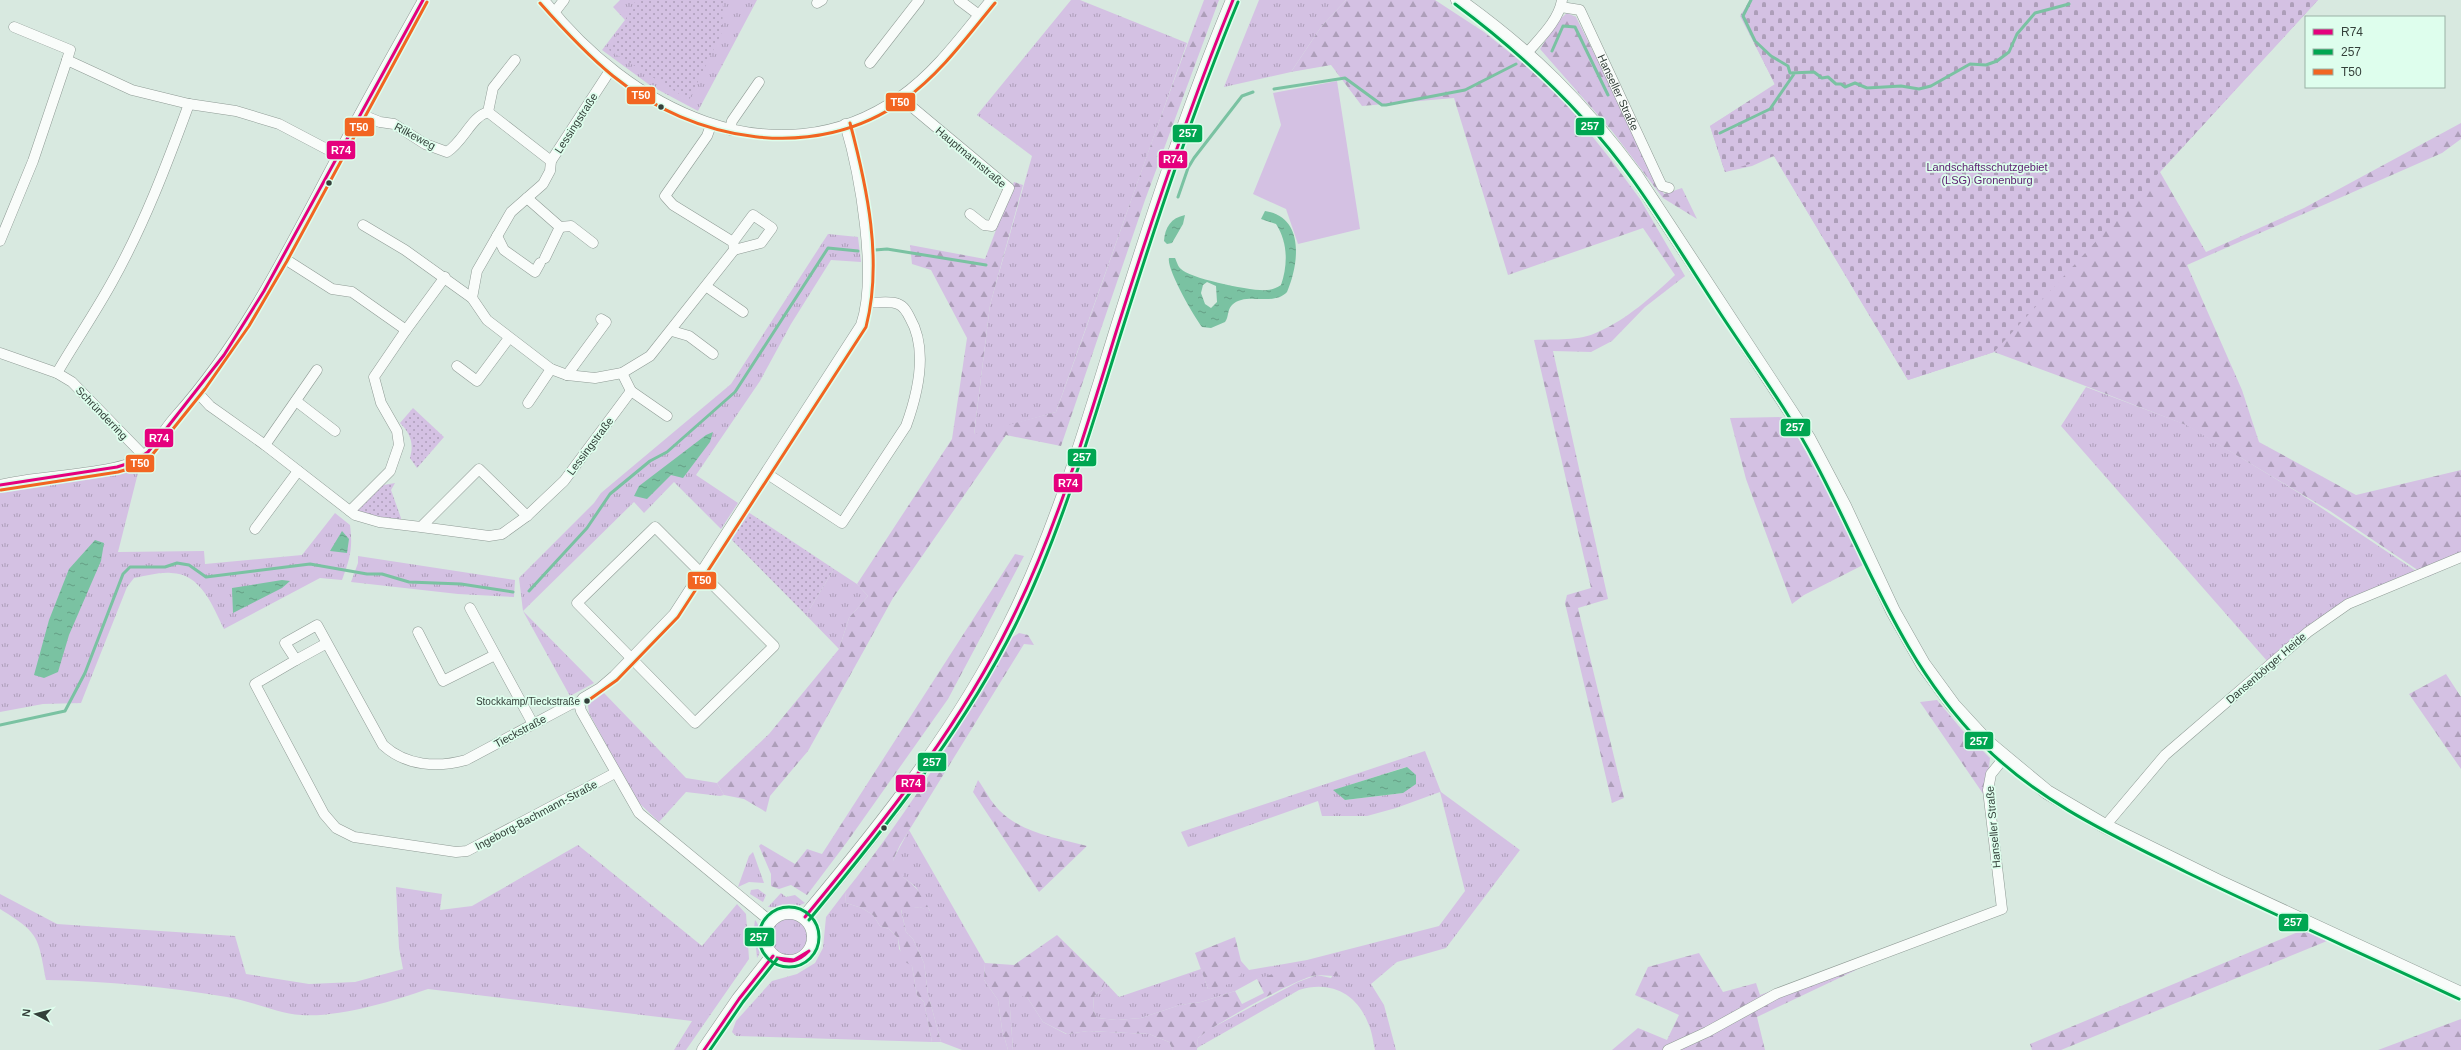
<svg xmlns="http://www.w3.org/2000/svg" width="2461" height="1050" font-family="Helvetica,sans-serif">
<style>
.grass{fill:url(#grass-tufts);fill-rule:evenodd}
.forest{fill:url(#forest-firs)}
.cemetery{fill:url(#cemetery-stones)}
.park{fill:url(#park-dots)}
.pitch{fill:#d4c1e3}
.water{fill:url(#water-ripples);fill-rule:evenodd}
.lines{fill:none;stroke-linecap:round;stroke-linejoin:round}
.stream{stroke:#7ac2a2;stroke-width:3}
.street-casing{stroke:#8f9b95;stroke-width:11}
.secondary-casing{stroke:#8f9b95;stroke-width:15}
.street{stroke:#f9fcfa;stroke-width:10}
.secondary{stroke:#f9fcfa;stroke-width:14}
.bus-1-casing{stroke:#defeed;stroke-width:6}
.bus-2-casing{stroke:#defeed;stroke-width:6}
.bus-3-casing{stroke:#defeed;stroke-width:6}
.bus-1{stroke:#e5007d;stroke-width:3}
.bus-2{stroke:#00a651;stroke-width:3}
.bus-3{stroke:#f26522;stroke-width:3}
.bus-dot{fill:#34403a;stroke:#defeed;stroke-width:1.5}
.labels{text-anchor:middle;stroke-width:3.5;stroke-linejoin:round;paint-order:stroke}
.bus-label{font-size:10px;fill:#34403a;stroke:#defeed;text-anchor:end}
.street-label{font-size:11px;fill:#34403a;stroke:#defeed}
.park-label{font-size:11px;fill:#5e2173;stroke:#defeed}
.line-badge{stroke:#defeed;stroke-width:1.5}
.badge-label{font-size:11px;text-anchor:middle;font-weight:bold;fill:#fff}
</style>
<defs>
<pattern id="grass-tufts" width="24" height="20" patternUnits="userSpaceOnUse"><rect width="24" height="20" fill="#d4c1e3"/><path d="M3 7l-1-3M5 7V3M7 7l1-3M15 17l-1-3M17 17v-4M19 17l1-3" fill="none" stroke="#ad9eb9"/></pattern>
<pattern id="forest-firs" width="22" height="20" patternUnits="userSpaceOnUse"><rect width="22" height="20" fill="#d4c1e3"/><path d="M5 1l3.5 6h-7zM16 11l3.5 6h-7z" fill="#ad9eb9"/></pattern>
<pattern id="cemetery-stones" width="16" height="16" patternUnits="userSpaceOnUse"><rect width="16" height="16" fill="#d4c1e3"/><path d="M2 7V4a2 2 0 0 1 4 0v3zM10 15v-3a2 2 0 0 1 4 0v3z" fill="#ad9eb9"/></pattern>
<pattern id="park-dots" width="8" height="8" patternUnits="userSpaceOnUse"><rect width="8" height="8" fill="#d4c1e3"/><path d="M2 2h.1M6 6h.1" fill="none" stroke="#ad9eb9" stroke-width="1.8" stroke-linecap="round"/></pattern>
<pattern id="water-ripples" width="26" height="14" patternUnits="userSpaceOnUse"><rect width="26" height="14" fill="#7ac2a2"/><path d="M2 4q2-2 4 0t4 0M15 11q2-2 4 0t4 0" fill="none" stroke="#659f85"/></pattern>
</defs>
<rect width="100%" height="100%" fill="#d8e9e0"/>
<path class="grass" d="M620 0H757L698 111 651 86 602 50 625 20 613 7Z
M1071 0H1080L1187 43 1056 412 974 435 990 305 1032 156 977 115Z
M1259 0H1346L1321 27 1291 72 1224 87Z
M828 234 858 237 861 262 831 260 791 324 760 381 696 475 738 503 721 529 674 482 644 513 634 502 523 611 594 683 570 696 523 611 519 578 594 503 601 493 731 384Z
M2086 387 2187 425 2299 493 2419 573 2348 604 2268 662 2061 426Z
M139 469 118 552 204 551 205 564 302 555 335 513 350 525C353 549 350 558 342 580L320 578 224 629C213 607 201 573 171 573 159 572 146 576 134 578L127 587 81 703 43 704 0 712V491Z
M358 556 515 580 514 597 458 594 351 582 358 563Z
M834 569 857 584 868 596 849 618 839 649 806 615Z
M604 693 686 778 717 783 724 795 720 796 686 792 659 822 637 801 589 713 588 705Z
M1425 751 1441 792 1520 850 1446 948 1397 962 1371 984 1384 1005 1396 1050H1375C1373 1041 1372 1031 1368 1023 1357 993 1329 980 1299 990L1197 1048 1198 1038 1208 1030 1298 982 1317 975 1331 978 1337 969 1257 979 1235 991 1201 1002 1180 1005 1141 1018 1117 1020 1097 1018 1093 1010 1094 996 1102 990 1105 982 1119 997 1201 969 1208 989 1241 974V961L1249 970 1307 960 1439 926 1465 891 1440 792 1396 808 1367 816H1322L1318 801 1188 847 1181 832ZM1406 767 1403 793 1345 800 1334 790Z
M909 830 985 963 984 980 998 1000 1002 1029 1008 1050H962L941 1042 928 994 924 963 913 939 906 932 901 909 920 907 930 911 916 887 903 877 893 860Z
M578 845 702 946 737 904 746 914 749 959 686 1050H674L692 1021 428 989C394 1001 337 1018 301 1015 276 1013 252 1001 227 997 168 987 107 981 46 980 38 936 39 933 0 909V894L57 924 235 936 246 974 309 984 355 982 403 969 399 948 396 887 442 894 440 910 472 906Z
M753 852 764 883 749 882 738 887 749 856Z
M758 889 766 895 763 902 750 894 751 890Z
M845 892 846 903 862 908 873 915 880 926 889 929 898 938 899 949 912 966 917 995 924 1002 932 1042 736 1036 732 1032 736 1021 772 981 797 974 815 963 823 948 826 917Z
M781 893 786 897 795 895 805 903 793 908 768 907Z
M770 937a19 19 0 1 1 38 0a19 19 0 1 1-38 0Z
M755 920C762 928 763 950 757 958L754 928Z
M1017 994 1027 997 1043 1022 1066 1034 1088 1031 1149 1034 1169 1042 1173 1050H1013L1009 995Z"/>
<path class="forest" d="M1204 0H1219L1145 200 1061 446 1006 435 893 598 808 751 770 796 766 812 744 799 724 795 717 783 769 734 839 649 849 618 868 596 857 584 952 439 967 338 931 270 912 264 910 245 985 259 1014 182 1023 185 990 305 974 434 1056 412C1106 275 1152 136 1204 0Z
M1346 0H1435L1484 32 1524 64 1564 101 1612 161 1640 199 1685 276 1645 307 1612 341 1591 352 1553 351 1608 599 1578 608 1624 798 1612 803 1565 603 1567 595 1591 588 1534 340C1554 339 1580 341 1598 332 1626 320 1653 296 1675 275L1643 228 1508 275 1454 98 1362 106 1331 65 1291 72 1321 27Z
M1751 0H2318L2160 172 2206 252 2304 208 2461 123V139L2442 153 2187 265 2242 390 2259 442 2356 495 2461 470V561L2428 577 2330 511 2186 425 2070 380 1994 352 1908 380 1774 156 1752 166 1725 172 1710 126 1775 85 1741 15Z
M1567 13 1576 17 1664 194 1682 188 1697 219 1663 198 1612 131 1540 49 1559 20Z
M1786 417 1819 474 1863 565 1804 595 1792 604 1746 479 1730 418Z
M1015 554 1024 556 948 699 847 842 807 895 791 885 779 889 771 886V874L759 846 761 844 795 864 807 849 822 854Z
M1019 633 1028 635 1034 645 1024 644 900 845 893 860 904 870 903 877C917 887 924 896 930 912L920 907 901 910 906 932 913 939 924 963 928 994 941 1042H932L924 1002 917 995 912 966 902 960 898 938 889 929 880 926 873 915 862 908 846 903 845 892C909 812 961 727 1011 638Z
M2446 674 2461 697V769L2409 694Z
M1937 700 1963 731 1990 758 1986 798 1920 702Z
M978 780C985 790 991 802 999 810 1023 834 1057 838 1087 846L1039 892 973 792Z
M2303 930 2327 941 2061 1050H2032L2030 1044Z
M1057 935 1105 982 1102 990 1094 996 1093 1010 1097 1018 1117 1020 1141 1018 1180 1005 1201 1002 1235 991 1242 1004 1264 993 1257 979C1284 970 1309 962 1337 968L1342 975C1333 977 1326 975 1317 975 1299 977 1213 1025 1198 1038L1197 1050H1173L1169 1042 1149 1034 1088 1031 1067 1034 1043 1022 1027 997 1009 995 1013 1050H1008L1002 1029 998 1000 984 980 985 963 1014 965Z
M1235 937 1241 961V974L1233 983 1208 989 1195 953Z
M1699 953 1723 992 1756 983 1760 995 1851 962 1856 970 1757 1017 1765 1050H1612L1638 1028 1667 1040 1679 1015 1635 995 1648 967Z
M2461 1019V1050H2378Z"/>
<path class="cemetery" d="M1750 0H2318L1994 352 1908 380 1774 156 1725 172 1710 126 1775 84 1740 16Z"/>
<path class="park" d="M636 0H723L722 32 689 100 609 50Z
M413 408 444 437 417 468 410 458C414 444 411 434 400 423Z
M395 483 391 490 402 521 359 513 357 510 378 486Z
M748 512 834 569 806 615 731 539Z"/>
<path class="pitch" d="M1337 81 1360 229 1298 244 1286 209 1253 194 1281 125 1273 93Z"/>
<path class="water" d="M1265 211C1305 217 1299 264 1287 292 1273 307 1246 291 1232 305 1227 310 1229 317 1225 322L1211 328 1202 327C1194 317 1166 268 1169 258H1175C1177 262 1178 267 1181 269 1188 278 1254 292 1267 290 1272 290 1276 288 1281 285 1288 265 1288 242 1276 224L1261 219ZM1207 282 1216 286 1217 302 1211 308 1205 304 1201 293 1203 285Z
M1185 215 1183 224 1172 243 1167 244 1164 241C1165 227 1171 218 1185 215Z
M713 432 710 442 683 478 671 475 647 499 634 496 639 486 706 435Z
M342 531 349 539 347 553 330 551Z
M95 540 104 543 101 561 69 635 58 672 44 678 34 675 49 620 69 569Z
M282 580 290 581 282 588 233 613 232 588Z
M1407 767 1416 775V784L1403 793 1345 800 1333 790Z"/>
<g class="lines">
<path class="stream" d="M1751 0 1743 16 1755 41 1771 56 1788 66 1790 73 1814 72 1822 78 1828 77 1836 84H1841L1845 87 1855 83 1867 88 1901 86 1919 89 1931 86 1970 64 1986 65 1997 61 2009 52 2017 34 2035 13 2069 4
M1552 51 1563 26 1575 27 1608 95
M1274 89 1345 78 1382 105H1386L1465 90 1516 64
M1720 133 1770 109 1794 74
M1178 197 1188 168 1194 158 1242 96 1253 92
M875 250 887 249 986 265
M529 591 587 528 610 494 650 461 667 452 735 392 828 248 858 251
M0 725 65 711 85 673 123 574 130 567H165L177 563 189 565 206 577 310 564 367 574H382L409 582 461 584 513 592"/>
<g class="street-casing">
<g id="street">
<path d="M544 0C627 107 774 185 900 97 936 72 963 34 991 0"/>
<path d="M959 0 979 15"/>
<path d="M817 3 822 0"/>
<path id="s1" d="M1561 7 1580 10 1660 182 1662 186 1669 188"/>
<path d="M554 13 564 0"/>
<path d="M14 27 70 50 67 60 132 90 189 104 236 111 279 124 338 155"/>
<path d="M1527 53C1540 38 1559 20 1562 0"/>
<path d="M870 63 919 0"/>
<path d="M900 97 1009 188 992 226 984 225 970 214"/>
<path d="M488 112 551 161"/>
<path d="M360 114 380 122 394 124 425 144 447 152C464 141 471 117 488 112L493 88 515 60"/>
<path d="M730 130 732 121 759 82"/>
<path d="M527 198 560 227 545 258"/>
<path d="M363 225 405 250 472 298 487 320 551 369 567 375 595 378 622 373 650 356 734 250 733 242 673 205 665 196 707 136 711 125"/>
<path d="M560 227 571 226 593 243"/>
<path d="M497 236 504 250 535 272 540 263"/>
<path d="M0 241 33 161 67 60"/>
<path d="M733 242 753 215 772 228 761 243 734 250"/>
<path d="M285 259 332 289 352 292 406 330 374 377 381 403 397 431 399 445 390 471 350 511"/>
<path d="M707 287 743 312"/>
<path d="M472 298 477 271 511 212 543 184 550 171 551 161 611 69"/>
<path d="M406 330 445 277"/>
<path d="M672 331 689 336 713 354"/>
<path d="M0 353 57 373 72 382 144 456"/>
<path d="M457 366 477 381 509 338"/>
<path d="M57 373C75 342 95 313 112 282 144 225 167 164 189 104"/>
<path d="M567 375 606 322 601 319"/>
<path d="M631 391 667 416"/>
<path d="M197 392 210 406 265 445 355 515 379 522 421 527 479 469 527 516 502 534 489 536 421 527"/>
<path d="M296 401 335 431"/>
<path d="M528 403 551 369"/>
<path d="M265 445 317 370"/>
<path d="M766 473 842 523 906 426C918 393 928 349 910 318 907 312 904 306 898 304 890 300 876 304 867 302"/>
<path d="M0 485C34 475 121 475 144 456 156 445 165 428 176 416 246 337 288 249 337 157 364 104 394 52 423 0"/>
<path d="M527 516 564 481 631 391 622 373"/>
<path d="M655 527 774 646 695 723 577 603Z"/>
<path d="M255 529 298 471"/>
<path d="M470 608 533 724"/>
<path d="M418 632 443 681 495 655"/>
<path d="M327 643 296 660 285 643 317 625 383 745C406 766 437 768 466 760L571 704 579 703"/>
<path d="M296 660 255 684 324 814 336 828 354 837 456 852 467 851 615 773"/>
<path d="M579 703 583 698 600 688 614 676 674 614 861 325C878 276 860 174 845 124"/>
<path d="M579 703 581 711 639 813 770 921"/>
<path d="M2105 826 2165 755 2308 632 2348 604 2461 557"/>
<path d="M1668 1050 1707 1032 1776 994 2002 909 1988 790 1991 774 2004 758"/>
</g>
</g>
<g class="secondary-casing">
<path id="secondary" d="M1458 0C1531 52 1583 104 1636 176L1808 438 1844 506 1893 611 1923 664 1953 705 1988 743 2047 792 2105 826 2217 881 2461 994
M764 937a25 25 0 1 1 50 0a25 25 0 1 1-50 0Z
M805 917C882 825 956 732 1010 624 1057 530 1086 429 1117 329 1152 218 1188 108 1233 0
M704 1050 739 999 773 956"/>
</g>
<use href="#street" class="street"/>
<use href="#secondary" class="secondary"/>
<g class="bus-1-casing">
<path id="bus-1" d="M0 485 117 467 133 462 148 452 224 355 264 291 423 0
M805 917C881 825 957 731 1010 623 1057 529 1086 429 1117 329 1152 218 1189 108 1233 0
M777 958 794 960 809 951
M777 958C790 964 799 961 809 951
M704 1050 739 999 773 956"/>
</g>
<g class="bus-2-casing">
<path id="bus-2" d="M1455 4C1522 54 1583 110 1632 179 1663 222 1691 269 1720 313 1752 362 1788 410 1815 462 1868 562 1901 662 1982 744 2039 802 2114 836 2186 872 2276 916 2368 956 2459 999
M759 937a30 30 0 1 1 60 0a30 30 0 1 1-60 0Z
M809 920C885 828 961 734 1015 626 1062 531 1091 428 1123 327 1158 217 1194 108 1238 2
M710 1050 743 1002 777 959"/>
</g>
<g class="bus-3-casing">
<path id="bus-3" d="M540 3C563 29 586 54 613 76 694 142 815 164 904 100 940 74 967 37 995 3
M1 490 118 472 135 467 152 455 205 389 249 326 287 261 427 2
M586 702 617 680 678 617 866 327C883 261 867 187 850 123"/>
</g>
<use href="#bus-1" class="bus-1"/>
<use href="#bus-2" class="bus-2"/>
<use href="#bus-3" class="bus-3"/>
</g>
<g class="bus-dot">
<circle cx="661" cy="107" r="3.5"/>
<circle cx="329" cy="183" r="3.5"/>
<circle cx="587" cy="701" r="3.5"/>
<circle cx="884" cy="828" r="3.5"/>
</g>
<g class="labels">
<g class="bus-label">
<text x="580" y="705">Stockkamp/Tieckstraße</text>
</g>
<g class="street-label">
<text dy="4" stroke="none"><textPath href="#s1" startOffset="110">Hanseller Straße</textPath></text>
<text transform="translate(576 123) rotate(-57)" y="4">Lessingstraße</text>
<text transform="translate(415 136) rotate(28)" y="4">Rilkeweg</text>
<text transform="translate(971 157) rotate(40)" y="4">Hauptmannstraße</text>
<text transform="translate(102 413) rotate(46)" y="4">Schründerring</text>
<text transform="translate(590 446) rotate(-53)" y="4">Lessingstraße</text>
<text transform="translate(2266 668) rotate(-41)" y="4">Dansenbörger Heide</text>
<text transform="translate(520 731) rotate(-28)" y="4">Tieckstraße</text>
<text transform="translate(536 815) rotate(-28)" y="4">Ingeborg-Bachmann-Straße</text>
<text transform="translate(1993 827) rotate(-95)" y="4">Hanseller Straße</text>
</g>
<g class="park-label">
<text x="1987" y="171">Landschaftsschutzgebiet<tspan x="1987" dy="13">(LSG) Gronenburg</tspan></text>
</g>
</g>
<g class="line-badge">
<rect x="626" y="86" width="30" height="19" rx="4" fill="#f26522"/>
<rect x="885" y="92" width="31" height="20" rx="4" fill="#f26522"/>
<rect x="1575" y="117" width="30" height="19" rx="4" fill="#00a651"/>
<rect x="344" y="117" width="31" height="20" rx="4" fill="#f26522"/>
<rect x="1172" y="124" width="31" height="19" rx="4" fill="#00a651"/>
<rect x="326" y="140" width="30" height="20" rx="4" fill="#e5007d"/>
<rect x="1158" y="150" width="30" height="19" rx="4" fill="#e5007d"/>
<rect x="1780" y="418" width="31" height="19" rx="4" fill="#00a651"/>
<rect x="144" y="428" width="30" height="20" rx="4" fill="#e5007d"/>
<rect x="1067" y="448" width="30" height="19" rx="4" fill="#00a651"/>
<rect x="125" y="454" width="30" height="19" rx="4" fill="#f26522"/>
<rect x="1053" y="473" width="30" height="20" rx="4" fill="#e5007d"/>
<rect x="687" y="571" width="30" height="19" rx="4" fill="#f26522"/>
<rect x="1964" y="731" width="30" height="19" rx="4" fill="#00a651"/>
<rect x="917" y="752" width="30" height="20" rx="4" fill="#00a651"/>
<rect x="895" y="774" width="31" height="19" rx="4" fill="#e5007d"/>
<rect x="2278" y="913" width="31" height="19" rx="4" fill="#00a651"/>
<rect x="744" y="927" width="31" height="20" rx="4" fill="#00a651"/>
</g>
<g class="badge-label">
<text x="641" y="99">T50</text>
<text x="900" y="106">T50</text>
<text x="1590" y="130">257</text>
<text x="359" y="131">T50</text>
<text x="1188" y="137">257</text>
<text x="341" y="154">R74</text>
<text x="1173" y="163">R74</text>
<text x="1795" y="431">257</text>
<text x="159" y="442">R74</text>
<text x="1082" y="461">257</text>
<text x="140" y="467">T50</text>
<text x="1068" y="487">R74</text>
<text x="702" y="584">T50</text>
<text x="1979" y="745">257</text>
<text x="932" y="766">257</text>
<text x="911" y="787">R74</text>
<text x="2293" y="926">257</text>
<text x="759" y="941">257</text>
</g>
<rect x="2305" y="16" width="140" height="72" fill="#defeed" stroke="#9ab2a5"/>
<rect x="2313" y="29" width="20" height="6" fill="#e5007d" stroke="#9ab2a5"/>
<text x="2341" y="36" font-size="12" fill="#34403a">R74</text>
<rect x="2313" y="49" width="20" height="6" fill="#00a651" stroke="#9ab2a5"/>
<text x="2341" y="56" font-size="12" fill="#34403a">257</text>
<rect x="2313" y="69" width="20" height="6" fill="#f26522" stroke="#9ab2a5"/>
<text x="2341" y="76" font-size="12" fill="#34403a">T50</text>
<g transform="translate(36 1014) rotate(277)" stroke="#defeed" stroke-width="3" paint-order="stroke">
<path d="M0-3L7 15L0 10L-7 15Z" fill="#34403a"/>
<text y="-6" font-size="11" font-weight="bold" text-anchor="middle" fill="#34403a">N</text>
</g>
</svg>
